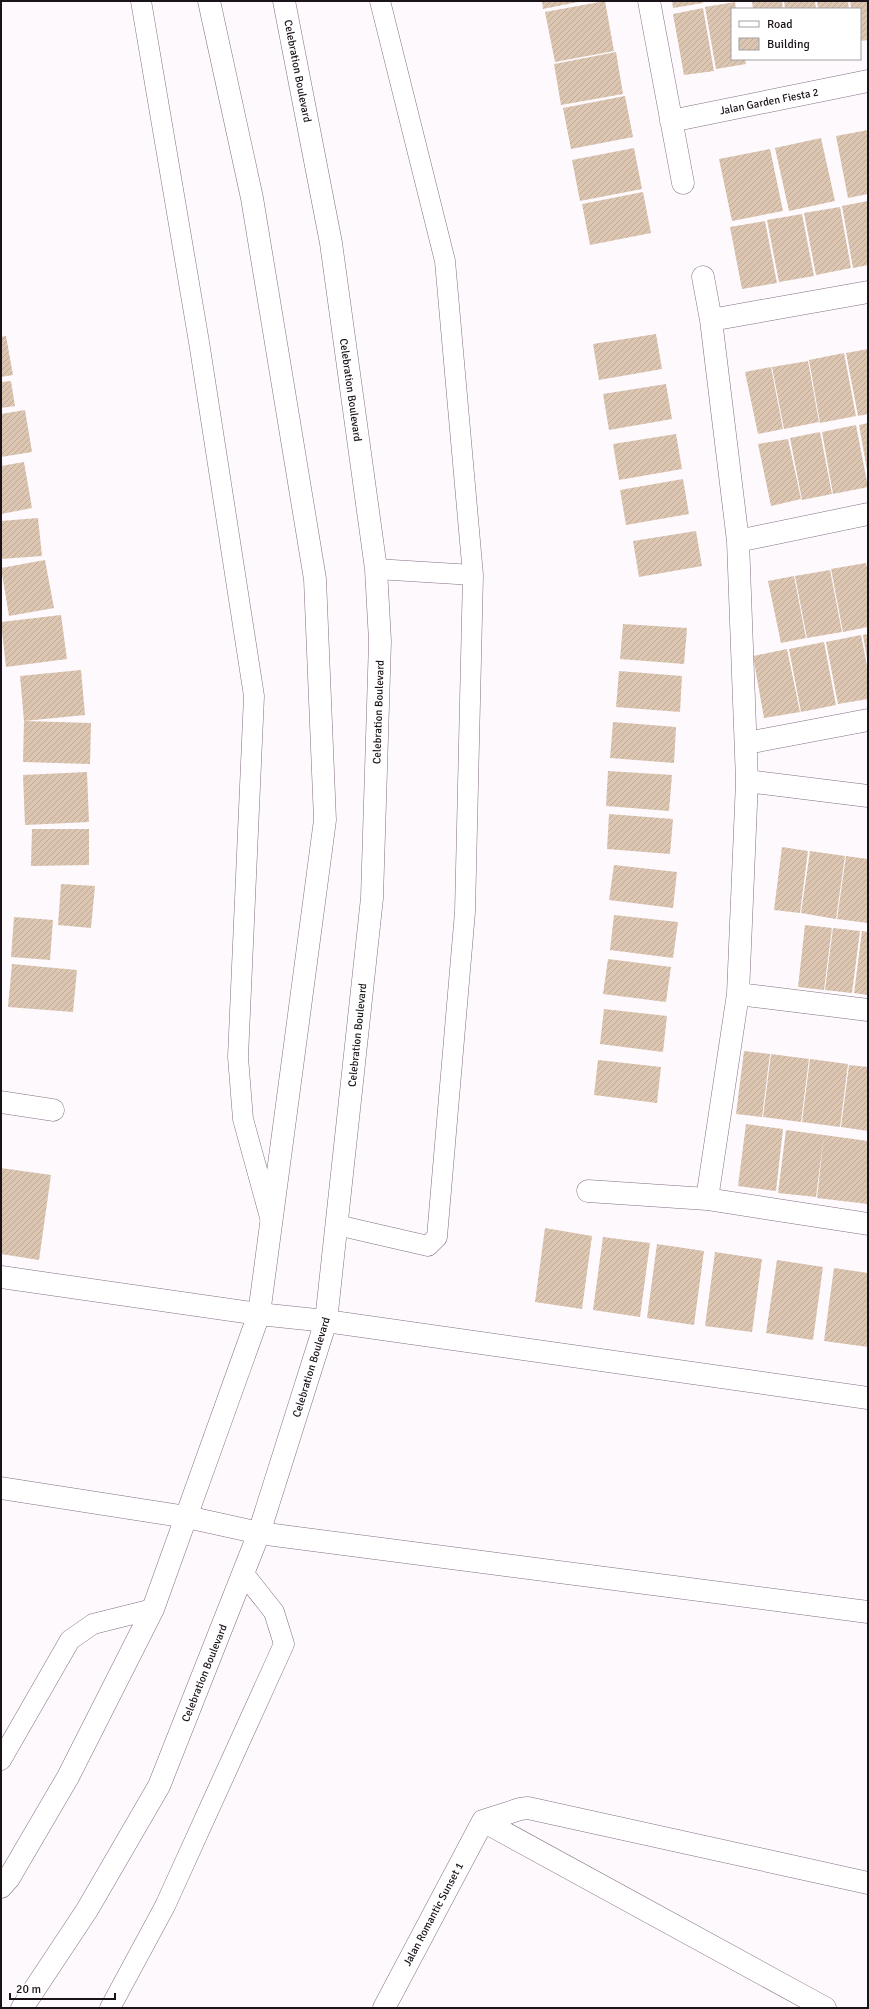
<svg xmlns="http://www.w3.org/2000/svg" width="869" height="2009" font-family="Signika,sans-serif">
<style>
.building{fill:url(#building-hatch)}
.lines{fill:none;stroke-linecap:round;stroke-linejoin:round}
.lane-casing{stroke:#836f83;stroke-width:21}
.street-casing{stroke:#836f83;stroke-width:23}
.secondary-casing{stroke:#836f83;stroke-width:23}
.lane{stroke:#fff;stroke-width:20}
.street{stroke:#fff;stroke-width:22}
.secondary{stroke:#fff;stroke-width:22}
.labels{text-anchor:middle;stroke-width:4;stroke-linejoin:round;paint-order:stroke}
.street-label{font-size:11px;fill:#1a131a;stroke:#fff}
</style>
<defs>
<pattern id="building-hatch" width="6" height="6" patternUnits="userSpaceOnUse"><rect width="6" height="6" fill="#dcc6b1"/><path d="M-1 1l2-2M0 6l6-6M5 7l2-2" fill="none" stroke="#bca998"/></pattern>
</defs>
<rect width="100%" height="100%" fill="#fdf9fd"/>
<path class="building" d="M542 1H578V2L543 9Z
M605 1 614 51 555 62 545 12Z
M672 1H703V3L673 8Z
M752 1H782L783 9H753Z
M784 1H815L816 9H785Z
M817 1H848L849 9H818Z
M850 1H868V40L860 41V9H851Z
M735 2 736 9H732V59H745L746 64 716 69 705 7Z
M703 8 714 71 684 75 673 14Z
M616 52 623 94 561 105 554 64Z
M625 96 633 137 571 149 563 108Z
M868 130V194L848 198 836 136Z
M821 138 835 201 789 211 775 148Z
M634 148 642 189 580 201 572 160Z
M770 149 783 211 732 221 719 159Z
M643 192 651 233 590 245 582 204Z
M868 201V265L853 268 842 206Z
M840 207 851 268 816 275 804 213Z
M802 214 814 276 779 282 767 220Z
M765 221 777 283 742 289 730 227Z
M656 334 662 369 599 380 593 344Z
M6 336 13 375 1 377V337Z
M868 349V414L858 416 846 353Z
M844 353 856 416 820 423 809 360Z
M808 361 819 422 784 429 772 367Z
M771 367 783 429 758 434 745 372Z
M11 381 15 406 1 408V382Z
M666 384 672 419 609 430 603 394Z
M25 410 32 452 1 457V414Z
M868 423V470H867L859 425Z
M856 425 868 487 833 494 822 432Z
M820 432 832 494 802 500 790 438Z
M676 434 682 469 619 480 613 444Z
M788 439 801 499 771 506 758 444Z
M24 462 32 508 1 514V466Z
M683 479 689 514 626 525 620 490Z
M38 518 42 556 1 559V521Z
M696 531 702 566 639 577 633 541Z
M45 560 54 608 9 616 1 568Z
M866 563 868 572V627L843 632 831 569Z
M830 570 842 632 807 638 795 576Z
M794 576 806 638 781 643 768 581Z
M61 615 67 659 6 667 1 622Z
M623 624 687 628 684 664 620 659Z
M868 634V659H867L863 635Z
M861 635 868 671V699L838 704 826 642Z
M824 642 836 705 801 712 789 649Z
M787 649 800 712 764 718 753 656Z
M81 670 85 715 24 721 20 676Z
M619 671 682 676 680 712 616 707Z
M24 721 91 723 90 764 23 762Z
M613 722 676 727 674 763 610 758Z
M608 771 672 775 669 811 606 806Z
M87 772 89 822 25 825 23 775Z
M609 814 673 819 670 854 607 849Z
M32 829H89V865L31 866Z
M782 847 808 851 800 913 774 910Z
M810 851 845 856 836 919 801 913Z
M846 856 868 859V923L837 919Z
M614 865 677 872 673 908 609 900Z
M61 884 95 886 91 928 58 925Z
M614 915 678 922 673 958 610 950Z
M14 917 53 920 50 960 11 957Z
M805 925 832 928 824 990 798 987Z
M833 928 860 931 852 993 825 990Z
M862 931 868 932V995L854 993Z
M608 959 671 967 666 1002 603 994Z
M12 964 77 970 73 1012 8 1007Z
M604 1009 667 1016 663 1052 600 1044Z
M744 1051 770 1054 762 1117 736 1114Z
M771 1054 809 1059 801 1122 763 1117Z
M810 1059 848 1064 840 1127 802 1122Z
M598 1060 661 1067 657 1103 594 1095Z
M849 1065 868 1067V1131L841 1127Z
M746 1124 783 1129 776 1191 738 1186Z
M786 1130 824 1135 816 1197 778 1193Z
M824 1135 868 1141V1204L817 1198Z
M1 1168 51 1175 39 1260 1 1254Z
M545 1228 592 1236 582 1309 535 1302Z
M603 1237 650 1243 640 1317 593 1310Z
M657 1244 704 1251 694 1325 647 1318Z
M715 1252 762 1259 752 1332 705 1326Z
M777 1260 823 1267 813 1340 766 1333Z
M834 1268 868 1273V1347L824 1341Z"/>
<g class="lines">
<g class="lane-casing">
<path id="lane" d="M141 1 199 342 254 696 238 1057 243 1119 271 1221
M376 569 473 575
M337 1225 428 1246 437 1237 465 912 473 575 445 261 380 1
M1 1760 70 1640 93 1624 153 1609
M110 2008 165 1906 284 1644 274 1612 244 1574"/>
</g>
<g class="street-casing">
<path id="street" d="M649 1 683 183
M671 121 868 81
M703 277 711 320 738 541 747 781 738 994 707 1199
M711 320 868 292
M738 541 868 514
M747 743 868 720
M747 781 868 796
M738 994 868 1010
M1 1102 53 1110
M588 1191 707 1199 868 1224
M1 1277 259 1314 326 1321 868 1398
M1 1488 187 1517 259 1533 868 1612
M483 1821 520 1809 528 1808 868 1883
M483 1821 825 2008
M384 2008 483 1821"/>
</g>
<g class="secondary-casing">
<path id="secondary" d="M1 1887 9 1878 68 1777 153 1609 259 1314 325 820 315 579 252 198 209 1
M22 2008 87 1910 159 1786 259 1533 326 1321 372 898 380 641 376 569 331 243 284 1"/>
</g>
<use href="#lane" class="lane"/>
<use href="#street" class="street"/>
<use href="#secondary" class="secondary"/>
</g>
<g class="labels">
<g class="street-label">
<text transform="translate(298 71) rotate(79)" y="4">Celebration Boulevard</text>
<text transform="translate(769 101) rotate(-11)" y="4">Jalan Garden Fiesta 2</text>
<text transform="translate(351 390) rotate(82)" y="4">Celebration Boulevard</text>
<text transform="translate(378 712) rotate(-88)" y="4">Celebration Boulevard</text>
<text transform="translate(357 1035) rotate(-84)" y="4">Celebration Boulevard</text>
<text transform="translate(311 1367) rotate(-73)" y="4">Celebration Boulevard</text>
<text transform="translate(204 1673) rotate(-68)" y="4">Celebration Boulevard</text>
<text transform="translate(433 1914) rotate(-62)" y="4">Jalan Romantic Sunset 1</text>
</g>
</g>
<rect width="869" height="2009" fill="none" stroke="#1a131a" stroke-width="4"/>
<rect x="731" y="8" width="130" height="52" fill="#ffffff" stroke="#a3a1a3"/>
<rect x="739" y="21" width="20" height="6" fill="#ffffff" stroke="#a3a1a3"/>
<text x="767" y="28" font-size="12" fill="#1a131a">Road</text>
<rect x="739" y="38" width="20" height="12" fill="url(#building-hatch)" stroke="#a3a1a3"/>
<text x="767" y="48" font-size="12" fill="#1a131a">Building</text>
<path d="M10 1993v6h105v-6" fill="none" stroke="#1a131a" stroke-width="2"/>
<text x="16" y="1993" font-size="12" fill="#1a131a" stroke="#ffffff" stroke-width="3" paint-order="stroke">20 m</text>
</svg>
